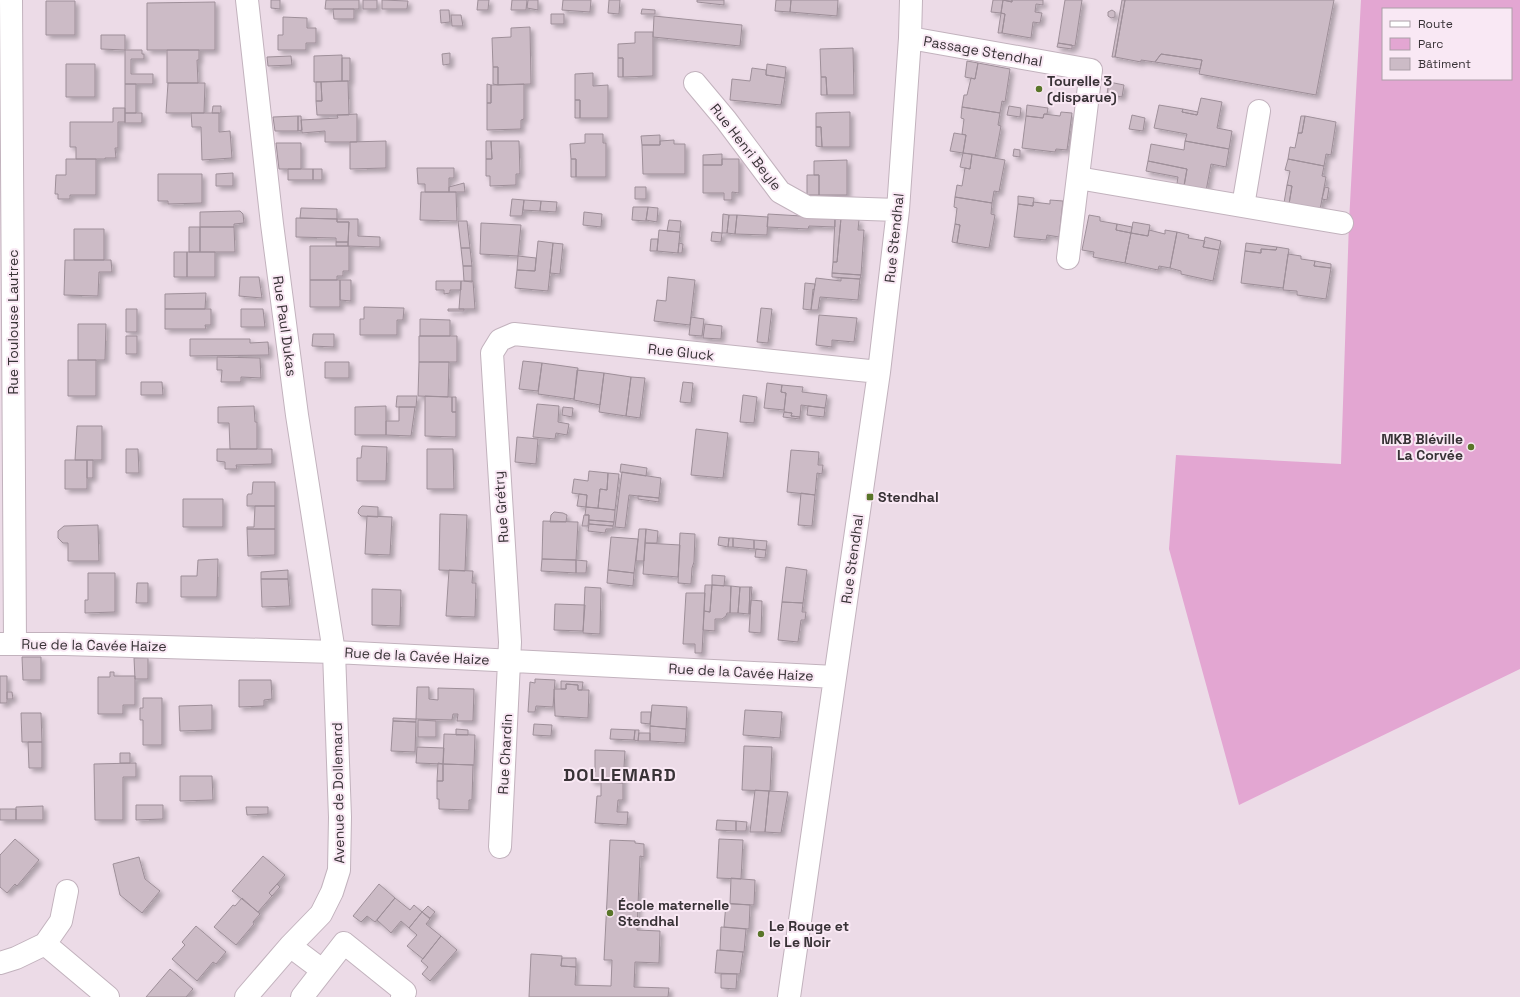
<svg xmlns="http://www.w3.org/2000/svg" width="1520" height="997" font-family="'Space Grotesk',sans-serif">
<style>
.green{fill:#e3a6d2;fill-rule:evenodd}
.building{fill:#ccbbc6;stroke:#9e8f99;filter:url(#shadow)}
.lines{fill:none;stroke-linecap:round;stroke-linejoin:round}
.minor-casing{stroke:#c2b2bd;stroke-width:24}
.minor{stroke:#fff;stroke-width:22}
.poi-dot{fill:#597529;stroke:#f9e8f4;stroke-width:1.5}
.labels{text-anchor:middle;stroke-width:4;stroke-linejoin:round;paint-order:stroke}
.street-label{font-size:14px;fill:#383236;stroke:#f9e8f4}
.poi-label{font-size:14px;font-weight:bold;fill:#383236;stroke:#f9e8f4;text-anchor:start}
.district-label{font-size:18px;font-weight:bold;letter-spacing:1px;fill:#383236;stroke:#f9e8f4}
</style>
<defs>
<filter id="shadow"><feDropShadow dx="3.5" dy="3.5" stdDeviation="2" flood-color="#0004"/></filter>
</defs>
<rect width="100%" height="100%" fill="#ecdbe7"/>
<path class="green" d="M1361 0H1520V669L1239 805 1169 549 1176 455 1341 464 1349 222ZM1383 9H1511V79H1383Z"/>
<path class="building" d="M271 0H280V9L271 8Z
M326 0H359V9H325Z
M363 0H377V9H363Z
M382 0 408 1 407 9H382Z
M478 0H489L488 10H477Z
M512 0H527L526 10H511Z
M528 0H538V10L527 8Z
M563 0H591L590 12 562 10Z
M609 0H620L619 14 608 13Z
M697 0H724V5L697 2Z
M776 0H791L790 12 775 11Z
M791 0H838L837 16 790 12Z
M993 0H1012V2L1003 0 1001 13 991 12Z
M1003 0 1012 2V0H1043V5L1036 4 1035 12 1042 13 1040 23 1033 22 1031 38 1002 33 1005 14 1001 13Z
M1065 0H1082L1075 46 1058 43Z
M1122 0H1125L1115 57H1112Z
M1125 0H1334L1316 95 1199 74 1202 60 1161 54 1155 62 1141 60V62L1115 57Z
M46 1H75V35H46Z
M215 2V50H147V3Z
M333 9H354V19H334Z
M642 9 655 10V14H641Z
M440 10H449L450 22 441 23Z
M1112 10 1115 12V17L1111 18 1108 16V12Z
M1001 13 1005 14 1002 33H998Z
M551 14H564V24H551Z
M451 15H461L463 26H452Z
M654 16 742 25 740 46 653 37Z
M283 17 307 18V28H316V43H306V50H278V35H283Z
M530 27 531 84 498 85V67H493L492 38 511 37V28Z
M635 32H653V76L623 77V58H618V44L635 43Z
M101 35H125V50L101 49Z
M1058 43 1072 45V49L1057 47Z
M853 48 854 95H827L826 77H821L820 49Z
M125 50H142V54H144V59H131V74H153V84H125Z
M167 50H199V60H197L198 83H167Z
M450 53V64L443 65 442 54Z
M1161 54 1202 60 1200 69 1155 62Z
M342 55V81L314 82V56Z
M291 56 292 65 268 66 267 57Z
M342 58H350V81H342Z
M618 58H623V77H618Z
M967 61 978 63 975 79 965 77Z
M978 63 1010 69 1005 102 1002 101 1000 113 962 107 964 95H967L971 78 975 79Z
M66 64H95V97H66Z
M767 64 786 67 785 78 766 75Z
M493 67H498V85L493 84Z
M752 68 766 70V75L785 78 781 105 730 100 732 79 750 81Z
M593 73V86L608 85V118H580V100H575V74Z
M821 77H826L827 95H821Z
M348 81 349 115H317L316 101H322L321 82Z
M316 82H321L322 101H316Z
M1109 82 1124 85 1122 97 1107 94Z
M168 83H205L204 113H166Z
M125 84H136V113H125Z
M487 84 491 85V103H487Z
M524 84V119L521 120V129L487 130V103H491V85Z
M1201 98 1222 102 1217 128 1232 131 1229 149 1185 141 1187 134 1154 128 1159 105 1183 109 1182 112 1197 115Z
M575 100H580V118H575Z
M1027 105 1048 108 1047 114H1044L1043 118 1026 116Z
M213 106H221V113H212Z
M1009 106 1021 108 1020 117 1007 115Z
M962 107 1000 113 998 125 1001 126 995 158 963 153 966 135 962 134 964 119 961 118Z
M113 108H125V122H118V148H115L116 158H105V159H76V147H70V122H113Z
M1183 109 1198 112 1197 115 1182 112Z
M850 112V147H822L821 127H816V113Z
M1061 112 1072 113 1067 150 1056 149 1055 152 1022 148 1026 116 1043 118 1044 114 1060 116Z
M125 113H142V123H125Z
M191 113H219V132L230 131 232 158 202 160 201 127H192Z
M357 114V142H325V131L302 133 301 120 338 118 337 115Z
M1132 115 1145 118 1143 131 1129 129Z
M298 116V131H275L273 117Z
M298 116H301L302 130 298 131Z
M1301 116H1305L1302 133H1298Z
M1305 116 1336 122 1331 155 1326 154 1324 166 1288 159 1290 147 1295 148 1298 133H1302Z
M816 127H821L822 147 816 146Z
M954 133 966 135 963 153 950 151Z
M585 134H603V143H606V177H576V159H571L570 144 585 143Z
M660 135V145H642L641 136Z
M674 140V144H685V174H643L642 145H660V141Z
M386 141V168L350 169V142Z
M486 141H491L492 159H486Z
M491 141H519L520 174H516V185L490 186V176H486V159H492Z
M1185 141 1229 149 1226 167 1211 164 1206 191 1184 187 1187 169 1148 161 1151 144 1184 150Z
M276 143H301V169H279Z
M1014 149 1020 150V157L1013 156Z
M963 153 972 154 970 169 960 167Z
M722 154V165H703V155Z
M972 154 1005 160 999 192 994 191 992 203 955 197 957 185 962 186 965 168 970 169Z
M66 159H96V195H70V199H58V194H55L56 175H66Z
M571 159H576V177H571Z
M722 159H739V193L732 192V200H724V193H703V165H722Z
M1288 159 1324 166 1322 176 1326 177 1320 210 1289 204 1292 186 1287 185 1290 171 1285 170Z
M847 160V195H819V175H814V161Z
M1148 161 1187 169 1184 185 1177 183 1178 177 1146 171Z
M417 168H454V178H449V192H425V184H418Z
M288 169H313V180H288Z
M313 169H322V180H313Z
M233 173V186H216V174Z
M158 174H202V203L168 204V201H158Z
M807 175H819V195H807Z
M464 183 465 192H449V187Z
M1287 185 1292 186 1289 204 1284 203Z
M635 187H646V199H635Z
M1325 187 1329 188 1327 200 1322 199Z
M421 192H456L457 221 420 220Z
M1018 196 1034 198 1033 206 1018 204Z
M955 197 992 203 991 214 995 215 989 248 957 243 960 225 955 224 957 208 954 207Z
M512 199 524 200 522 216H510Z
M524 200 541 201 540 211 523 210Z
M1050 200 1063 201 1059 237 1047 235 1046 240 1014 237 1018 204 1033 206V202L1050 204Z
M541 201 557 202 556 212 540 211Z
M633 207H648L646 221 632 220Z
M648 207 658 208 657 222 646 220Z
M301 208 337 209V219L300 218Z
M240 211 243 214 244 223 234 224V227H200V212Z
M584 212 602 214 601 227 583 225Z
M723 214 729 215 727 233H722Z
M768 214 835 218V227L809 226 808 229 767 227Z
M729 215H737L735 234 727 233Z
M737 215 768 217 767 235 735 234Z
M1089 215 1100 217V221L1117 224 1116 230 1131 233 1125 263 1093 257 1094 252 1082 250Z
M296 218 337 219V222H349L348 242H336V238L296 237Z
M835 218H841L837 262H833Z
M841 218 859 220 858 230H864L861 275 832 273 833 262H837Z
M337 219H358V236L380 237V247L348 246 349 222H337Z
M669 220 681 221 680 232 667 231Z
M458 221H467L470 248H461Z
M1133 222 1150 225 1148 236 1131 233Z
M481 223 521 225 518 256 480 254Z
M955 224 960 225 957 243 952 242Z
M1117 224 1132 227 1131 233 1116 230Z
M189 227H200V252H189Z
M200 227H234L235 252H200Z
M74 229H104V260H74Z
M659 230 680 232 678 253 657 251Z
M1149 230 1165 234V230L1177 232 1170 268 1159 266 1158 270 1125 263 1131 233 1148 236Z
M712 232 722 233 721 242 711 241Z
M1177 232 1189 235 1188 238 1205 241 1203 247 1219 250 1213 281 1181 274V271L1170 268Z
M1205 237 1221 241 1219 250 1203 247Z
M651 239H658L657 251H650Z
M538 241 553 243 548 291 515 288 517 270 535 271Z
M336 242H348V246H336Z
M553 243 563 244 560 274 550 273Z
M679 243 683 244 682 253H678Z
M1246 243 1277 247 1276 250 1261 249V253L1245 251Z
M310 246H349V271H343V276H337V280H310Z
M1277 247 1289 249 1283 288 1241 283 1245 251 1261 253V249L1276 250Z
M461 248H470L472 266H463Z
M174 252H187V277H174Z
M187 252H215V277H187Z
M1288 254 1301 256V259L1315 261 1314 266 1331 268 1326 299 1297 295V291L1283 290Z
M518 256 536 258 535 271 517 270Z
M65 260H111L112 272H99L98 296 64 295Z
M1315 261 1331 264V268L1314 266Z
M463 266H472V282L464 281Z
M832 273 861 275 860 279 832 277Z
M240 277H259L262 298 239 296Z
M668 277 695 280 690 325 654 321 657 300 666 301Z
M816 278 841 281V278L860 279 858 300 820 297 818 310H811Z
M310 280H340V307H310Z
M340 280H351V301L340 300Z
M436 281H461V290H450V293L444 294V290H436Z
M461 281H473L475 309H459Z
M805 283 815 284 814 290 813 289 811 310 803 309Z
M206 293 205 309H165V294Z
M364 307 404 308 403 320H397V335H360V319H364Z
M761 308 772 309 768 343 757 342Z
M126 309H137V332H126Z
M165 309H211V325H205L206 329H165Z
M241 309H263L265 327H241Z
M448 309H464V311H448Z
M819 315 857 318 854 342 832 340V347L816 345Z
M691 317 704 319 702 336 689 335Z
M420 319 450 320V336H420Z
M78 324H106L105 360H78Z
M705 324 722 326 721 339 703 338Z
M313 334H334V347L312 346Z
M126 336H137V354H126Z
M419 336H457V362H419Z
M190 339H250V343L268 342 269 355 190 356Z
M217 357 260 358 261 378 241 377V382H221L222 370H217Z
M68 360H96V396H68Z
M523 361 542 363 538 391 519 389Z
M325 362H349V378H325Z
M419 362H449L448 397 418 396Z
M542 363 578 368 574 399 538 394Z
M577 370 604 373 600 405 574 400Z
M604 373 631 377 626 416 599 412Z
M631 377 645 378 640 418 626 416Z
M141 382H162L163 395H141Z
M683 382 693 383 691 403 680 402Z
M767 383 782 385 781 392 786 393 784 410 764 408Z
M782 385 803 387 802 392 827 395 825 408 801 405 800 417 791 416 792 413 784 412 786 393 781 392Z
M743 395 757 397 754 423 740 422Z
M397 396H417L416 407H396Z
M425 396 452 397V412H456V437L425 436Z
M452 397H456V412H452Z
M537 404 559 406 558 422 569 424 567 435 556 433 555 439 533 437Z
M254 406 255 422H257V449H230L229 423H218V407Z
M386 406V435H355V407Z
M808 406 825 408 824 417 807 415Z
M399 407H415L411 436 386 435V421H399Z
M563 407 573 408 572 417 562 415Z
M784 412 792 413 791 416 800 417V419L783 417Z
M77 426H102V460H75Z
M696 429 728 433 723 478 691 475Z
M517 437 538 439 536 464 515 462Z
M362 446 387 447 386 481H357V458H361Z
M126 449H138L139 473H126Z
M217 449H272V464L236 465 237 469H225V462L217 461Z
M427 449H453L454 489H427Z
M791 450 819 452 818 465H823L822 474 817 473 815 495 787 492Z
M65 460H87V489H65Z
M87 460H93V478H87Z
M621 464 647 468 646 476 620 472Z
M589 471 608 473 607 490 600 489 598 508 586 507 587 495 572 493 574 479 588 481Z
M622 472 661 478 659 498 629 495 625 528 615 527Z
M608 473 619 474 615 510 598 508 600 489 607 490Z
M253 482H275V506H247V496L248 494H252Z
M801 493 815 495 812 526 798 525Z
M579 494 587 495 586 507 577 506Z
M638 496 659 498V502L638 499Z
M183 499H223V527H183Z
M255 506H275V529H247V527H254Z
M362 506 378 507V517L361 516 358 513 359 509Z
M586 507 615 510 614 522 589 520V515H585Z
M554 512 563 513 567 515 566 522H550L551 515Z
M440 514 467 515 465 571 439 570Z
M584 515H589L588 526H582Z
M367 516 392 517 390 555 365 554Z
M589 520 614 522 613 526 589 524Z
M543 521 578 522 576 560 542 559Z
M589 524 613 526V529H606L605 533 588 531Z
M98 525 99 561H68V543H63L58 538V531L64 526Z
M247 529H275V555L248 556Z
M639 529H646L644 561H636Z
M646 529 658 531 657 543H645Z
M680 533 695 534 694 562 692 568 691 584 678 583Z
M611 537 638 539 634 573 608 570Z
M719 537 729 538 728 547 718 545Z
M729 538H733V547H728Z
M733 538 754 540V549L733 547Z
M754 540 767 541 766 550 754 549Z
M645 543 680 545 678 577 643 574Z
M756 549 766 550 765 558 755 557Z
M218 559 217 597H181V576H197L198 560Z
M542 559 576 560V573L541 571Z
M576 560 587 561 586 573H576Z
M786 567 807 570 803 603 782 602Z
M288 570V579H261V572Z
M449 570 473 571 472 583H476L475 617 446 616Z
M608 570 634 573 633 586 607 583Z
M88 573H115V612L85 613V600H88Z
M712 575 725 576 724 586 712 585Z
M261 579H288L290 606 262 607Z
M137 583H148V603H136Z
M705 585H712L710 612 704 611Z
M712 585 731 586 730 613H727L726 616 722 619H715V631L703 630 704 611 710 612Z
M731 586 740 587 738 613H730Z
M585 587 601 588 600 634 583 633Z
M740 587H750L749 614 738 613Z
M750 587H752L750 614H749Z
M372 589 401 590 400 626 372 625Z
M686 593H705L702 653H695V644H683Z
M751 600 762 601 761 633 749 632Z
M782 602 803 603 802 612H806L805 620H801L798 642 778 640Z
M555 604 585 605 583 631 554 630Z
M22 657H41V680H23Z
M134 658H148V679H135Z
M110 672H114V676H135V705H123V714H98V677H110Z
M0 676H7V703H0Z
M535 679 555 680 553 707 536 706 535 712H528L530 682 535 683Z
M239 680H271L272 699 264 700V706L239 707Z
M561 681 583 682 582 690H578V685L566 684V689H561Z
M566 684 578 685V690H589L588 718 555 716 554 689H566Z
M417 687H429V699L438 700V688L474 689 473 721H457L458 714H453L452 720 416 719Z
M7 692H12L13 699H7Z
M143 698H162V745H143V720H140V708H143Z
M212 705V730L180 731 179 706Z
M652 705 687 707 686 729 650 726Z
M745 710 782 712 780 738 743 735Z
M641 712H651L650 724 641 723Z
M21 713H41L42 742H22Z
M393 718 416 719V722L393 721Z
M418 720 436 721V737H418Z
M393 721 416 722 415 752 391 751Z
M534 724 552 725 551 736 533 735Z
M650 726 686 729 685 743 650 741Z
M456 729 468 730V735H456Z
M611 729 635 730 634 740 610 739Z
M635 730H639L638 741 634 740Z
M639 733H650V741H638Z
M444 734 475 735 474 765 443 764Z
M28 742H42V768H29Z
M744 746 772 747 770 791 742 790Z
M417 747 444 748 443 764 416 763Z
M595 750 625 751 623 783 591 781V771L595 772Z
M120 753H130V763H120Z
M136 763V777H123V820H95L94 764Z
M438 763 443 764V781H437Z
M443 764 473 765 472 800H469V810L439 809V799H437V781H443Z
M180 776H212L213 800 180 801Z
M601 782 623 783V800H618L617 812H628L627 825 595 823 597 796H601Z
M755 790 769 791 765 832H750Z
M769 791 788 792 781 833 765 832Z
M136 805H163V819L136 820Z
M43 806V820H16V807Z
M246 807H268V814L247 815Z
M0 809H16V820H0Z
M717 820 736 821V831L716 830Z
M736 821 747 822 746 831H736Z
M15 839 39 860 17 886 15 884 7 893 0 887V855Z
M719 839 743 840 741 879 717 878Z
M610 840 635 841V843L644 844V857L640 856 637 930 660 931 659 963 635 962 634 987 669 988 668 997H529L531 954 562 956 561 966 576 967 575 985 611 986 612 960H604Z
M263 856 285 875 269 893 272 896 258 912 232 891Z
M139 857 145 879 160 891 142 913 120 895 113 864Z
M731 878 755 880 754 905 730 904Z
M277 884 280 887 272 896 269 893Z
M379 884 395 898 375 922 367 916 361 922 353 916Z
M242 898 260 914 253 922 254 924 236 945 214 927 233 905 235 906Z
M395 898 410 910 414 905 422 912 409 928 401 921 391 933 377 920Z
M726 903 750 905 749 929 724 927Z
M428 906 435 912 430 918 422 912Z
M422 912 430 919 426 924 441 936 423 959 407 946 417 935 409 928Z
M196 926 226 952 216 964 213 962 197 981 172 959 185 945 182 942Z
M721 927 746 929 744 952 720 950Z
M441 936 457 950 430 981 422 974 428 967 421 961Z
M717 950 743 952 740 974 715 973Z
M562 958H576V967L561 966Z
M170 969 193 989 186 997H146Z
M721 974H737L736 989 721 988Z"/>
<g class="lines">
<g class="minor-casing">
<path id="minor" d="M11 0 15 643
M910 38 1091 70 1068 258
M695 83 726 120 780 192 807 207 898 210
M1078 178 1342 223
M1243 206 1259 111
M0 644H65L334 652 835 677
M500 847 510 642 492 353 500 340 514 334 879 372
M45 944 61 921 67 891
M290 946 322 970
M0 963 16 958 45 944 108 997
M246 997 290 946 321 914 332 892 339 870 340 817 334 652 297 415 272 224 247 0
M302 997 344 943 405 992 402 997
M789 997 879 372 898 210 910 38 911 0"/>
</g>
<use href="#minor" class="minor"/>
</g>
<g class="poi-dot">
<circle cx="1039" cy="89" r="4"/>
<circle cx="1471" cy="447" r="4"/>
<rect x="866" y="493" width="8" height="8" rx="2"/>
<circle cx="610" cy="913" r="4"/>
<circle cx="761" cy="934" r="4"/>
</g>
<g class="labels">
<g class="street-label">
<text transform="translate(983 51) rotate(10)" y="5">Passage Stendhal</text>
<text transform="translate(746 147) rotate(52)" y="5">Rue Henri Beyle</text>
<text transform="translate(894 238) rotate(-84)" y="5">Rue Stendhal</text>
<text transform="translate(13 322) rotate(-90)" y="5">Rue Toulouse Lautrec</text>
<text transform="translate(285 326) rotate(82)" y="5">Rue Paul Dukas</text>
<text transform="translate(681 352) rotate(6)" y="5">Rue Gluck</text>
<text transform="translate(501 507) rotate(-94)" y="5">Rue Grétry</text>
<text transform="translate(852 559) rotate(-82)" y="5">Rue Stendhal</text>
<text transform="translate(94 645) rotate(1)" y="5">Rue de la Cavée Haize</text>
<text transform="translate(417 656) rotate(3)" y="5">Rue de la Cavée Haize</text>
<text transform="translate(741 672) rotate(3)" y="5">Rue de la Cavée Haize</text>
<text transform="translate(505 754) rotate(-87)" y="5">Rue Chardin</text>
<text transform="translate(338 793) rotate(-91)" y="5">Avenue de Dollemard</text>
</g>
<g class="poi-label">
<text x="1047" y="86">Tourelle 3<tspan x="1047" dy="16">(disparue)</tspan></text>
<text x="1463" y="444" text-anchor="end">MKB Bléville<tspan x="1463" dy="16">La Corvée</tspan></text>
<text x="878" y="502">Stendhal</text>
<text x="618" y="910">École maternelle<tspan x="618" dy="16">Stendhal</tspan></text>
<text x="769" y="931">Le Rouge et<tspan x="769" dy="16">le Le Noir</tspan></text>
</g>
<g class="district-label">
<text x="620" y="781">DOLLEMARD</text>
</g>
</g>
<rect x="1382" y="8" width="130" height="72" fill="#f9e8f4" stroke="#ac9fa8"/>
<rect x="1390" y="21" width="20" height="6" fill="#ffffff" stroke="#ac9fa8"/>
<text x="1418" y="28" font-size="12" fill="#383236">Route</text>
<rect x="1390" y="38" width="20" height="12" fill="#e3a6d2" stroke="#ac9fa8"/>
<text x="1418" y="48" font-size="12" fill="#383236">Parc</text>
<rect x="1390" y="58" width="20" height="12" fill="#ccbbc6" stroke="#ac9fa8"/>
<text x="1418" y="68" font-size="12" fill="#383236">Bâtiment</text>
</svg>
